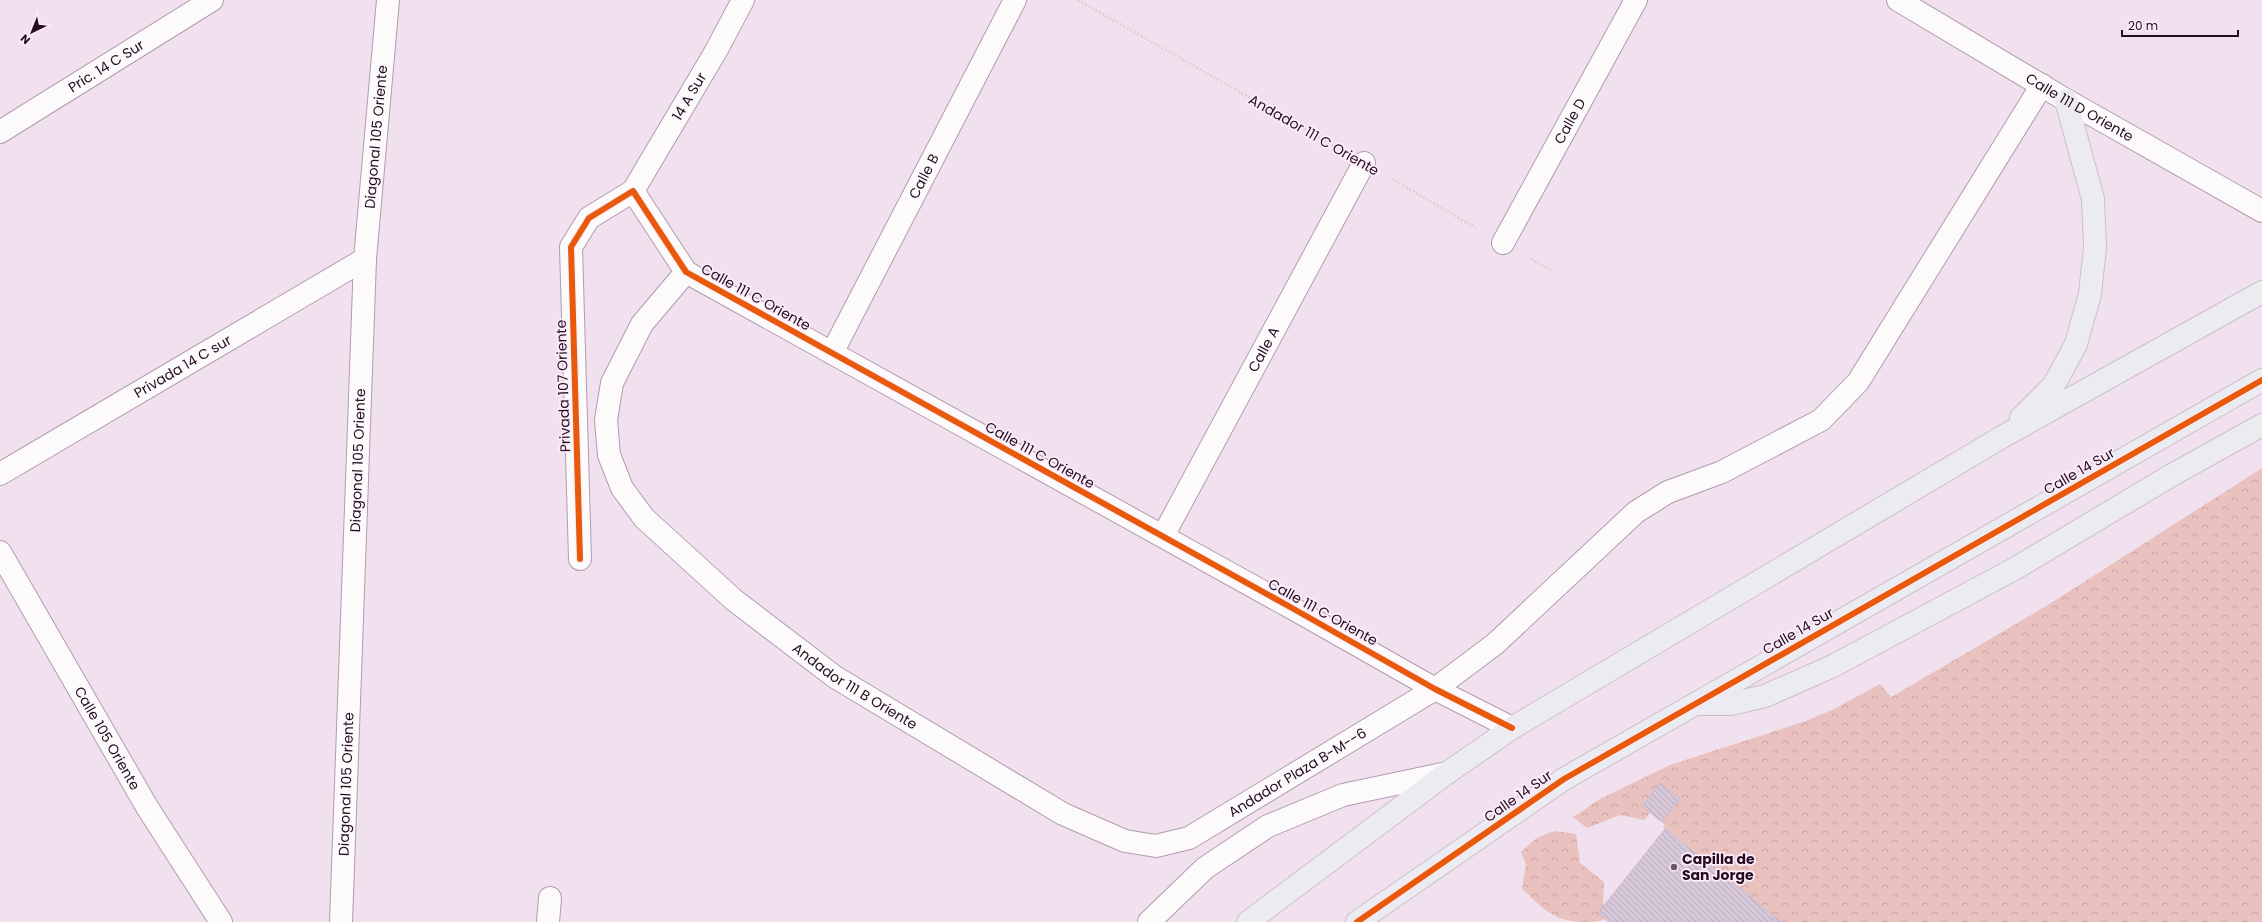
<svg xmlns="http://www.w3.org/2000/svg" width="2262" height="922" font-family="Poppins,sans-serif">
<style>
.forest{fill:url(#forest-crowns)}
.building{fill:url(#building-back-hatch);stroke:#c9b9cc}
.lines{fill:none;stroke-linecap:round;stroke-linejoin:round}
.minor-casing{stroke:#b09cad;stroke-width:24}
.major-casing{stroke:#cabfc8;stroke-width:24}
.path{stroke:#d7d1d5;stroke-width:2.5;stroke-dasharray:2 2;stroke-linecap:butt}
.minor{stroke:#fdfafc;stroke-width:22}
.major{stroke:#edebf2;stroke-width:22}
.cycleway-casing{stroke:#fcedf9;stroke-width:8}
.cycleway{stroke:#e8590c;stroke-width:6}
.poi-dot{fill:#6c5769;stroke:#fcedf9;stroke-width:1.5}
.labels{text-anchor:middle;stroke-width:3.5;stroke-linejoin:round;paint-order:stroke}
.street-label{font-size:14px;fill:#250c22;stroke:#fcedf9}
.poi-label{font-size:14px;font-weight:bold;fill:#250c22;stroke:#fcedf9;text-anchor:start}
</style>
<defs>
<pattern id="forest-crowns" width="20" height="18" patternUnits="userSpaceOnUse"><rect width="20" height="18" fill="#e9c1bf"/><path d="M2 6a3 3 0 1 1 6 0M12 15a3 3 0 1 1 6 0" fill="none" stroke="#c8a5a4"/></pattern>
<pattern id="building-back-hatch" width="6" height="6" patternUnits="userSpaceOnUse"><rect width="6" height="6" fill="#d6c7d9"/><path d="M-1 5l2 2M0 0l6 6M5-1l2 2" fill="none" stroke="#b8aaba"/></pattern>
</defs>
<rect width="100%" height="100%" fill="#f1e1ee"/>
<path class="forest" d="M2262 468V922H1782L1663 827 1665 825 1662 822 1680 799 1660 783 1642 805 1650 812 1645 820 1620 815 1587 828 1573 817 1600 799 1670 765 1806 721 1834 709 1880 684 1891 697 2048 605Z
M1555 831 1576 834 1580 863 1604 882 1603 906 1598 913 1605 919C1598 922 1592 922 1584 922 1553 922 1543 908 1522 889L1526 864 1521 852 1538 837Z"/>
<path class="building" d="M1660 783 1680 799 1662 822 1642 806Z
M1665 829 1775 917 1771 922H1609L1598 913Z
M1775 917 1782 922H1771Z"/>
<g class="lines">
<g class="minor-casing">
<g id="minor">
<path id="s1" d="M1898 0 2066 100 2262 211"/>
<path id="s2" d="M0 132 212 0"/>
<path id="s3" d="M633 191 716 51 743 0"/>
<path id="s4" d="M1503 243 1636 0"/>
<path id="s5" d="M686 272 642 324 612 383 606 420 609 455 622 488 644 518 734 600 835 677 1063 814 1125 841 1156 846 1189 838 1435 689 1495 644 1636 512 1668 492 1722 472 1821 420 1858 382 2042 85"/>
<path id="s6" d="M832 353 1015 0"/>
<path id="s7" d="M0 474 365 259"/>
<path id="s8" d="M1163 536 1364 163"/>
<path id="s9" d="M0 552 147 807 221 922"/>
<path d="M580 559 571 247 589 218 633 191 686 272 1292 608 1435 689 1512 728"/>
<path id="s10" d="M341 922 365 259 388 0"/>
<path d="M548 922 550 898"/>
<path d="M1149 922 1205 868 1268 826 1343 795 1447 773"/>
</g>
</g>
<g class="major-casing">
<path id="major" d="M2021 418 2054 385 2076 344 2090 294 2095 247 2093 199 2066 100
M1696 704H1731L1765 696 1833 666 2016 568 2172 475 2262 425
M1248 922 1447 773 1512 728 2002 437 2262 292
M1357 922 1564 779 2262 380"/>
</g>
<path class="path" d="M1078 0 1336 147
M1392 179 1476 228
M1531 259 1550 270"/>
<use href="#minor" class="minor"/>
<use href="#major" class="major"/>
<g class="cycleway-casing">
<path id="cycleway" d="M580 559 571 247 589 218 633 191 686 272 1292 608 1435 689 1512 728
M1357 922 1564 779 2262 380"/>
</g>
<use href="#cycleway" class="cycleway"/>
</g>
<circle class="poi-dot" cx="1674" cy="867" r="4"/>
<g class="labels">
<g class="street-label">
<text dy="5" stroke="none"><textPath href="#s2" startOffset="125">Pric. 14 C Sur</textPath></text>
<text dy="5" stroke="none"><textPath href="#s3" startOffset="110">14 A Sur</textPath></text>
<text dy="5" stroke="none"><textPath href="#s1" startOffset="211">Calle 111 D Oriente</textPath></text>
<text dy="5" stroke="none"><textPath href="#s4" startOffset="139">Calle D</textPath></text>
<text transform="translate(1314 135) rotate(30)" y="5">Andador 111 C Oriente</text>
<text dy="5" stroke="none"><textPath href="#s10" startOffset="786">Diagonal 105 Oriente</textPath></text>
<text dy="5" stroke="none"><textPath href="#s6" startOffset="199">Calle B</textPath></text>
<text transform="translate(756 297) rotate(29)" y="5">Calle 111 C Oriente</text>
<text dy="5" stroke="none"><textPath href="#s8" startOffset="212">Calle A</textPath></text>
<text dy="5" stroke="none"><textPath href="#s7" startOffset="212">Privada 14 C sur</textPath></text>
<text transform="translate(563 386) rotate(-92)" y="5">Privada 107 Oriente</text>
<text transform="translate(1040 455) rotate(29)" y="5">Calle 111 C Oriente</text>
<text dy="5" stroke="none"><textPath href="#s10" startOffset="462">Diagonal 105 Oriente</textPath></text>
<text transform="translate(2079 471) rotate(-30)" y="5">Calle 14 Sur</text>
<text transform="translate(1323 612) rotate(29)" y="5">Calle 111 C Oriente</text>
<text transform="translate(1798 631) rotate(-30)" y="5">Calle 14 Sur</text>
<text dy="5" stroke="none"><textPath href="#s5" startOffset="550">Andador 111 B Oriente</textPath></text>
<text dy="5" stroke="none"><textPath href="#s9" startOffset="215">Calle 105 Oriente</textPath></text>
<text dy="5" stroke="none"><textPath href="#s5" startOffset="1054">Andador Plaza B-M--6</textPath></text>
<text dy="5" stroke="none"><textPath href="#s10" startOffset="138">Diagonal 105 Oriente</textPath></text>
<text transform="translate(1518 796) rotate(-35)" y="5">Calle 14 Sur</text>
</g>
<g class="poi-label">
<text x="1682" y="864">Capilla de<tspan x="1682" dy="16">San Jorge</tspan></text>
</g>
</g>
<g transform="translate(32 32) rotate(223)" stroke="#fcedf9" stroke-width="3" paint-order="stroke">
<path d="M0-3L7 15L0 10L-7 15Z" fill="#250c22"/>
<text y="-6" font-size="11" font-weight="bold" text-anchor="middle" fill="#250c22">N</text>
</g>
<path d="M2122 30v6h116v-6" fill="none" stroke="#250c22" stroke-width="2"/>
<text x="2128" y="30" font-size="12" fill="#250c22" stroke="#fcedf9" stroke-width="3" paint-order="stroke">20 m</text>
</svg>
